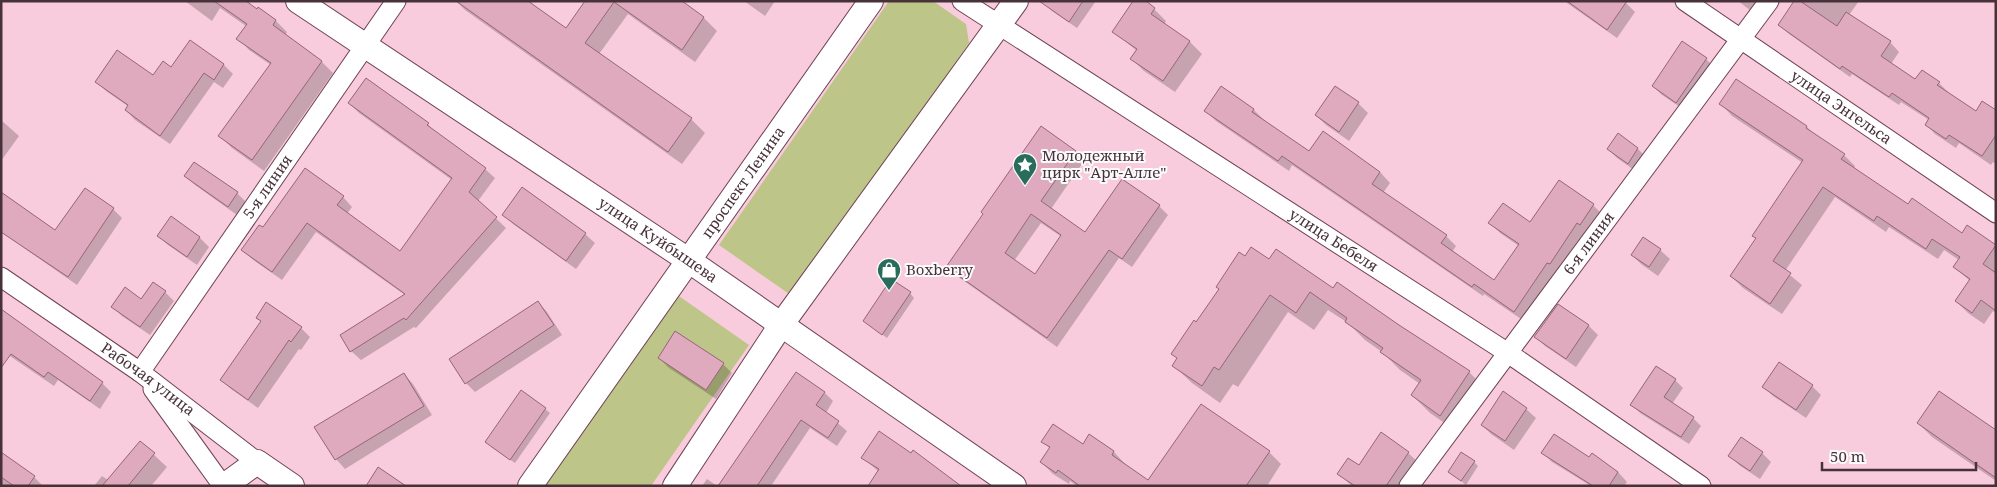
<svg xmlns="http://www.w3.org/2000/svg" width="1997" height="487" font-family="'Noto Serif',serif">
<style>
.green{fill:#bec588}
.shadow{fill:#0003;fill-rule:evenodd}
.building{fill:#dfa9be;stroke:#966579;fill-rule:evenodd}
.lines{fill:none;stroke-linecap:round;stroke-linejoin:round}
.minor-casing{stroke:#704255;stroke-width:21}
.tertiary-casing{stroke:#704255;stroke-width:26}
.minor{stroke:#fff;stroke-width:19}
.tertiary{stroke:#fff;stroke-width:24}
.labels{text-anchor:middle;stroke-width:4;stroke-linejoin:round;paint-order:stroke}
.street-label{font-size:15px;fill:#48323a;stroke:#fbfbfb}
.poi-label{font-size:15px;fill:#48323a;stroke:#fbfbfb;text-anchor:start}
</style>
<rect width="100%" height="100%" fill="#f9ccdd"/>
<path class="green" d="M889 1H933L966 24 969 43 792 296 719 245Z
M676 294 749 345 651 486H542Z"/>
<path class="shadow" d="M185 1H244L276 21 287 32 285 36 322 62 333 73 264 171 232 148 220 136 271 65 249 50 238 38 246 26 220 8 212 21Z
M456 1H526L566 30 587 1H680L704 18 717 31 695 62 628 14 599 54 691 119 705 133 682 164 465 10Z
M744 1H775L765 16Z
M1047 1H1096L1077 28 1052 11 1045 4Z
M1564 1H1624L1635 12 1617 38Z
M1738 1H1764L1755 14Z
M1802 1H1859L1849 15 1890 42 1899 52 1891 64 1916 81 1939 83 1948 92 1947 93 1976 112H1996V164L1993 162 1991 165 1959 143 1956 148 1935 134 1926 124 1929 120 1901 102 1899 105 1852 74 1850 77 1789 34 1779 25Z
M1154 9 1166 21 1164 25 1190 42 1202 54 1175 92 1144 71 1132 59 1137 51 1114 32Z
M191 42 224 65 233 74 223 88 214 82 170 144 135 120 126 110 129 107 106 91 97 82 154 77 171 69Z
M1706 59 1715 68 1686 111 1662 95 1653 86Z
M1335 87 1358 103 1368 113 1349 141 1326 125 1316 115Z
M1221 88 1254 110 1264 120 1309 153 1380 172 1390 183 1383 193 1446 236 1456 246 1452 252 1495 282 1519 246 1500 233 1490 223 1531 224 1593 205 1603 215 1524 321 1484 294 1483 296 1292 165 1289 171 1216 121 1206 111Z
M349 103 428 124 436 134 485 169 495 178 478 201 506 228 416 328 414 327 361 360 351 351 405 295 316 232 282 280 252 259 243 250 263 229 305 170 343 197 352 207 347 214 400 252 452 180 359 113Z
M1721 104 1807 127 1816 136 1844 155 1855 166 1854 169 1908 206 1962 234 1967 227 1996 247V313L1993 311 1984 324 1968 313 1956 301 1970 281 1954 267 1959 260 1944 250 1938 259 1889 227 1886 232 1835 197 1785 271 1802 285 1782 314 1743 288 1731 276 1757 239 1753 236 1803 163 1732 116Z
M1 120 19 136 1 161Z
M1618 135 1638 149 1647 158 1637 172 1617 158 1608 149Z
M1075 152 1084 161 1051 209 1085 234 1159 206 1168 215 1132 267 1119 258 1057 347 957 276 948 267ZM1041 223 1062 237 1035 275 1014 261Z
M185 176 237 193 246 202 237 215 195 185Z
M1 192 56 232 113 209 122 218 77 285 1 232Z
M504 214 585 234 595 243 576 269 513 224Z
M171 218 200 238 209 247 197 265 168 245 158 235Z
M1644 239 1660 250 1670 259 1658 276 1641 264 1632 255Z
M1246 258 1270 261 1333 290 1398 326 1469 372 1487 390 1459 433 1430 413 1412 395 1420 384 1400 370 1382 352 1365 340 1348 323 1328 310 1314 330 1288 312 1238 387 1233 384 1220 403 1192 383 1173 365 1178 359 1172 354Z
M165 292 174 301 150 335 122 316 113 307 141 300Z
M910 293 914 298 887 338 864 321Z
M538 302 547 312 562 335 475 392 466 383Z
M1589 326 1598 335 1576 367 1545 346 1536 337Z
M301 328 310 337 301 350 299 349 258 408 231 389 222 380Z
M1 350 102 383 111 392 100 409 58 380 54 386Z
M659 358 723 364 732 373 716 399 669 368Z
M404 374 413 384 432 415 345 469 336 459Z
M1675 380 1683 388 1672 404 1693 418 1701 426 1689 444 1640 413 1632 405Z
M1812 386 1821 395 1806 418 1773 396 1764 387Z
M825 393 833 401 826 413 847 431 837 446 810 428 771 486H719Z
M545 409 550 413 515 463 491 447Z
M1526 409 1536 418 1514 450 1491 434 1482 425Z
M1918 423 1996 431V481L1932 437Z
M1381 434 1408 453 1418 462 1402 486H1352L1339 474 1359 466Z
M1090 436 1114 452 1126 465 1148 482 1269 452 1281 464 1267 486H1077L1070 481 1069 484 1053 474 1041 462 1050 449 1043 441 1083 446Z
M140 442 167 467 151 486H94L102 476 108 480Z
M1543 453 1589 459 1618 472 1627 482 1624 486H1591L1552 462Z
M1762 453 1771 462 1760 479 1739 465 1730 456Z
M1 457 34 477 43 486H1Z
M863 458 960 486 879 472Z
M1474 462 1478 466 1466 485 1449 472Z
M707 479 717 486H702Z"/>
<path class="building" d="M214 1H246L257 9 258 7 276 20 273 25 322 61 252 160 218 136 271 63 236 39 247 24Z
M456 1H528L566 28 585 1H682L704 17 682 50 614 2 585 43 692 118 668 152Z
M1039 1H1083L1069 22Z
M1133 1H1146L1155 8 1151 14 1190 41 1163 81 1130 59 1137 49 1112 32Z
M1567 1H1627L1607 30Z
M1794 1H1800L1837 26 1846 12 1891 41 1881 56 1915 79 1922 70 1940 82 1937 85 1976 111 1982 101 1996 110V135L1982 156 1949 135 1946 139 1925 125 1929 118 1892 93 1889 97 1842 66 1840 69 1778 25Z
M190 40 224 64 214 80 204 73 160 136 125 110 128 105 95 82 117 50 153 75 163 61 171 67Z
M1682 41 1707 58 1676 103 1652 86Z
M366 78 429 123 427 125 486 168 469 192 497 217 406 320 404 318 350 352 340 335 405 294 307 223 272 272 241 250 259 225 263 227 305 168 344 196 337 205 400 251 452 178 348 103Z
M1736 79 1807 126 1806 128 1845 154 1841 159 1908 204 1912 198 1962 233 1967 225 1996 245 1983 264 1996 273V311L1981 300 1972 313 1955 301 1970 279 1953 267 1960 257 1932 239 1926 249 1877 216 1874 221 1823 187 1773 261 1791 273 1770 304 1730 276 1756 238 1752 236 1803 160 1719 104Z
M1221 86 1254 109 1252 112 1309 151 1323 131 1380 172 1372 184 1447 235 1441 243 1494 280 1519 244 1488 223 1503 203 1530 222 1559 180 1594 204 1580 225 1577 223 1550 264 1547 263 1514 312 1474 284 1472 287 1282 156 1278 161 1204 111Z
M1335 86 1359 102 1339 132 1315 115Z
M1041 126 1076 151 1041 201 1085 232 1122 179 1160 205 1122 259 1109 250 1047 338 946 267 983 214 981 212ZM1031 214 1061 235 1035 274 1005 253Z
M1618 133 1638 148 1628 164 1607 149Z
M194 162 238 192 228 207 184 176Z
M522 187 586 233 566 261 502 215Z
M85 188 114 208 68 277 1 232V192L55 230Z
M171 216 200 237 187 257 157 236Z
M1643 237 1661 249 1649 267 1631 255Z
M1251 247 1269 259 1276 249 1333 288 1337 282 1399 325 1470 371 1440 416 1411 395 1421 380 1380 352 1383 348 1345 322 1347 318 1310 292 1296 313 1270 295 1219 370 1214 367 1202 386 1172 366 1177 358 1171 354 1194 320 1196 322 1219 289 1216 287 1239 252 1245 256Z
M891 279 911 292 882 335 863 321Z
M153 282 166 291 140 327 111 307 125 287 141 299Z
M538 301 554 325 465 384 449 359Z
M266 302 302 327 291 342 289 340 248 400 220 380 261 321 256 318Z
M1558 304 1589 325 1566 359 1534 337Z
M1 309 103 382 90 401 48 372 44 377 11 354 1 368Z
M675 331 724 363 706 390 658 358Z
M1779 362 1813 385 1796 410 1762 387Z
M1656 366 1676 379 1664 397 1694 417 1681 437 1630 405Z
M796 372 825 392 816 405 839 421 828 438 801 420 757 486H718Z
M404 373 424 406 335 460 314 427Z
M521 390 546 408 510 460 485 442Z
M1503 391 1527 408 1505 441 1481 425Z
M1939 391 1996 430V478L1917 423Z
M1201 404 1270 451 1246 486H1080L1058 470 1056 473 1040 462 1050 447 1041 442 1053 424 1083 444 1089 434 1114 451 1112 455 1148 480Z
M879 431 911 453 913 450 961 486H868L879 469 861 458Z
M1381 432 1409 452 1386 486H1355L1337 474 1348 458 1359 465Z
M1554 434 1589 457 1592 453 1618 472 1609 486H1593L1541 453Z
M1741 437 1763 452 1750 471 1728 456Z
M140 441 155 453 128 486H102Z
M1 452 35 476 28 486H14L1 477Z
M1461 452 1475 461 1461 481 1448 472Z
M378 467 406 486H366Z"/>
<g class="lines">
<g class="minor-casing">
<g id="minor">
<path id="s1" d="M962 1 1508 353 1701 486"/>
<path id="s2" d="M1685 1 1996 213"/>
<path id="s3" d="M1 277 140 372 257 462"/>
<path id="s4" d="M140 372 396 1"/>
<path d="M153 389 223 486"/>
<path id="s5" d="M1409 486 1769 1"/>
</g>
</g>
<g class="tertiary-casing">
<g id="tertiary">
<path id="s6" d="M298 1 688 260 1014 486"/>
<path d="M224 486 257 462 292 486"/>
<path id="s7" d="M530 486 871 1"/>
<path d="M675 486 781 325 1016 1"/>
</g>
</g>
<use href="#minor" class="minor"/>
<use href="#tertiary" class="tertiary"/>
</g>
<defs>
<g id="sight-pin" transform="scale(1.25)"><path d="M0 17L-7.5 6A9.5 9.5 0 1 1 7.5 6Z" fill="#2a6c5b" stroke="#fbfbfb"/><path d="M0-6L1.8-2.2L6-1.7L2.9 1.2L3.7 5.4L0 3.3L-3.7 5.4L-2.9 1.2L-6-1.7L-1.8-2.2Z" fill="#fff"/></g>
<g id="shop-pin" transform="scale(1.25)"><path d="M0 17L-7.5 6A9.5 9.5 0 1 1 7.5 6Z" fill="#2a6c5b" stroke="#fbfbfb"/><path d="M-5-2.5h2.3a2.7 3.5 0 0 1 5.4 0H5L5.5 6h-11ZM-1.5-2.5h3a1.5 2.3 0 0 0-3 0Z" fill="#fff"/></g>
</defs>
<g fill-rule="evenodd">
<use href="#sight-pin" x="1025" y="165"/>
<use href="#shop-pin" x="889" y="270"/>
</g>
<g class="labels">
<g class="street-label">
<text dy="5" stroke="none"><textPath href="#s2" startOffset="189">улица Энгельса</textPath></text>
<text dy="5" stroke="none"><textPath href="#s7" startOffset="371">проспект Ленина</textPath></text>
<text dy="5" stroke="none"><textPath href="#s4" startOffset="225">5-я линия</textPath></text>
<text dy="5" stroke="none"><textPath href="#s1" startOffset="442">улица Бебеля</textPath></text>
<text dy="5" stroke="none"><textPath href="#s6" startOffset="432">улица Куйбышева</textPath></text>
<text dy="5" stroke="none"><textPath href="#s5" startOffset="302">6-я линия</textPath></text>
<text dy="5" stroke="none"><textPath href="#s3" startOffset="179">Рабочая улица</textPath></text>
</g>
<g class="poi-label">
<text x="1042" y="161">Молодежный<tspan x="1042" dy="17">цирк "Арт-Алле"</tspan></text>
<text x="906" y="275">Boxberry</text>
</g>
</g>
<rect width="1997" height="487" fill="none" stroke="#48323a" stroke-width="5"/>
<path d="M1822 462v8h154v-8" fill="none" stroke="#48323a" stroke-width="2.5"/>
<text x="1830" y="462" font-size="15" fill="#48323a" stroke="#fbfbfb" stroke-width="4" paint-order="stroke">50 m</text>
</svg>
